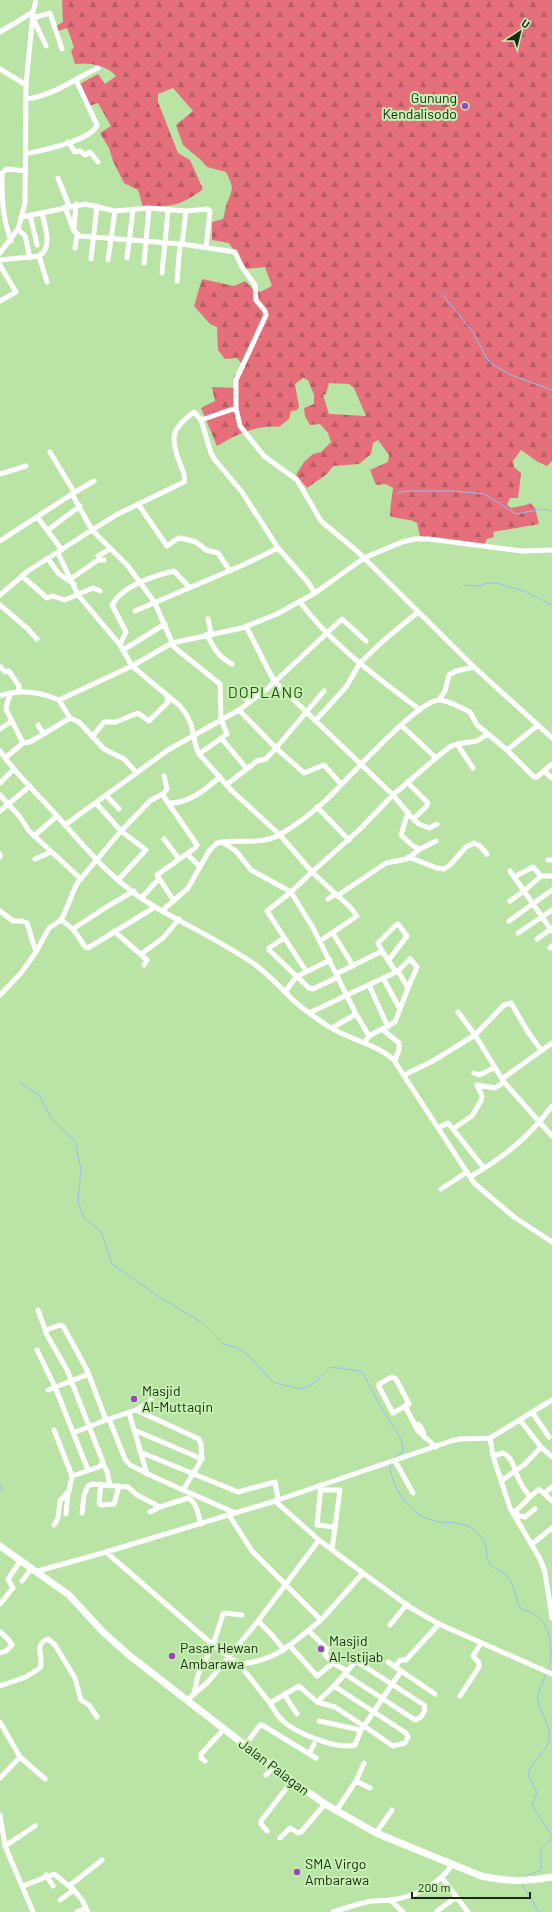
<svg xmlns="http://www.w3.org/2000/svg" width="552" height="1912" font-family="Barlow,sans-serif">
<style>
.forest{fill:url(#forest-firs);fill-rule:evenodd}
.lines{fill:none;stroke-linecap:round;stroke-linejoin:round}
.stream{stroke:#96bff5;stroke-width:1}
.minor{stroke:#fff;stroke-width:5}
.major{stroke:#fff;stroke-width:7}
.poi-dot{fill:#9848b8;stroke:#c7f1b3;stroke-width:1.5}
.labels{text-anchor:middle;stroke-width:4;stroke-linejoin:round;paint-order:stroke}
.poi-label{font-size:14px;fill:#1b2a13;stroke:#c7f1b3;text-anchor:start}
.street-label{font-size:14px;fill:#1b2a13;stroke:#c7f1b3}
.quarter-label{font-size:16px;letter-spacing:1px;fill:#2d5018;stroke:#c7f1b3}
</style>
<defs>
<pattern id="forest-firs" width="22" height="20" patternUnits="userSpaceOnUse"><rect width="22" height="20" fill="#e56f7b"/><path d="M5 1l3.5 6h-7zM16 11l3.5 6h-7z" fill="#b95b64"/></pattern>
</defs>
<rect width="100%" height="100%" fill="#bae3a6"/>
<path class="forest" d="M62 0H552V461L547 466 538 462 521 450 513 461 514 467 521 473 518 498H510L507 505 511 508 526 505 530 503 535 508 539 524 493 532 494 537 487 539 484 545 448 544 420 536 417 523C409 518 400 520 390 516 390 506 392 498 393 488L386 484 376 485 370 470 388 462 389 455 378 440 373 443 371 454 359 464 333 466 327 474 307 488 296 475 304 462 313 454 321 452 331 442 328 433 320 424 310 425 305 416 304 408 314 404V395L308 380 303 378 295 384 299 407 297 410 291 411 289 419 279 427C257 424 235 435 217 446L201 408 215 401 212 387 237 388 234 376 245 368 237 358 225 359 218 350 217 327 210 324 194 306 202 279 234 286 245 281 253 289 260 292 272 286 265 267 246 269 229 243 212 240V222L223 219C225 213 225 208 227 203 234 187 233 187 226 172L207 167 202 161 183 145 176 125 193 111 173 88 158 94V102L178 153 190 160 203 189C179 207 172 206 143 207L138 190 124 183 113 161 109 148 100 133 111 126 98 103 89 106 76 86 98 74 105 84 116 76C107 65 89 62 75 64L71 51 74 47 67 28 58 31 56 26 63 22ZM329 383 349 384 354 388 366 416 329 414 323 395 326 394Z"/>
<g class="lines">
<path class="stream" d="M442 294 473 332 487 359 492 364 511 375 552 390
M397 493 406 491H454L485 494 516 514 543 509 552 511
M463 585 479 586 487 583H496L524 591 552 605
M21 1083 39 1095 51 1118 75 1141 81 1169 78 1202 84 1218 101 1231 112 1264 158 1296 201 1322 223 1344 238 1348 248 1355 274 1383 302 1389 313 1384 331 1367 360 1371 363 1373C371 1387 377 1402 386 1415 393 1428 403 1436 403 1452L394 1458
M390 1465C391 1486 409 1514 431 1520 448 1525 461 1519 477 1532 486 1540 486 1550 488 1560 489 1567 501 1570 506 1575 515 1583 515 1598 520 1608 539 1615 547 1621 550 1641 551 1652 552 1659 548 1669
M0 1483 3 1489 0 1491
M546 1674C543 1682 537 1692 538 1700 540 1715 552 1725 549 1741 545 1754 530 1761 528 1775L537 1792 532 1805 552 1836
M522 1877 539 1871 541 1868V1849L552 1839
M522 1884 539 1912"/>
<path class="minor" d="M0 32 33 12
M46 46 33 18 50 13 62 49
M0 69 26 85
M26 99C53 96 74 79 98 68
M68 142 75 152 80 151 85 155 90 152 98 162
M26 154C42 150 91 141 97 125L76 80
M58 178 69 206
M65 207 74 231 80 236 182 244 235 252 242 267 255 285 256 300 265 311 266 315 236 380V408L240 426 264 456 297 480 321 521 358 552 474 667 552 738
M30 215 37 245
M22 217 85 204 115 211 149 208 186 211 208 209 210 211 206 247
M18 229 25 236 30 258
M74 230 76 204
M11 241C2 215 2 200 2 173L7 169 26 171
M182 244 186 211
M75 248 77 235
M0 253 18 229 25 203 26 85 33 12 36 0
M39 256C53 248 45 226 42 213
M127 258 133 210
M91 259 97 206
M0 260 39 256 47 282
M108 260 115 211
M144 263 149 208
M0 265 16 292 0 301
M162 273 168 211
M177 281 180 245
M201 420 236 408
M50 452 74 492
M0 474 26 466
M72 494 94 481
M138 504 167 546 177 539 181 538 196 542 206 550 218 553 230 571
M38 518 62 550
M48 530 80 506
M0 541 72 494 92 530 128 566 155 603 174 647 220 684 221 719 227 734 199 754 232 791 280 835 312 872 291 892 313 928 356 1014 369 1036
M58 553 78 595 120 645 132 666 180 706 186 714 191 724 196 747 199 754
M98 556 110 549
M48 559 59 574 74 584
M22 576 47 598 53 596 65 600 93 588 100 591
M72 578 98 560H104
M0 595 28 571 92 530 118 514 184 482C186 476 183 472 181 466 170 439 170 429 194 412L201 420 211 453 215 460 242 492 278 548 307 581 315 593
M300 602C332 645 377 677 420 710
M0 605 28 629 37 639
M135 611 243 565 278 548
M208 619 211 633
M246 626 274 681 393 795 413 819 419 824 429 828 437 824
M207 634C213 648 219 657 232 664
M120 645 126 632 112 605C123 585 153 576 174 571L190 588
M123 650 165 624
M0 666 5 672 9 671 19 686V692
M11 693 7 703 6 709 23 743
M239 693 249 702
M0 696C20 689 40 692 59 700L132 666 172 643 242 628 277 614 315 593 364 558 402 542 415 539H429L522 551 552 550
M59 700 70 718
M439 700 445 691 449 675 456 671 474 667
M239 710 276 748 324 691
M315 721 346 687 360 663 384 640 418 612
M38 725 43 733
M401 725 436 758
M0 729 12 721
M488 734 507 750 538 725
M92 737 104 722H116L138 713 149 721 168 702 167 697
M222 739 247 769
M457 744 473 768
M507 750 534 777H537L552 764
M0 751C17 776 39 795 58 817 89 852 114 883 155 907 189 927 225 943 257 966 270 976 281 988 292 999 302 1009 315 1017 326 1025 347 1039 374 1043 393 1059L474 1183 514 1217 552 1242
M5 758 23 743 30 742 70 718 79 722 104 749 124 759 136 772
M544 771 552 778
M407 782 428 803 426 807 413 819
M0 783 13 770
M226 785 257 761 266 759 276 748 304 773 324 765 341 784
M162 794 197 845 195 848 157 875 174 901
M0 795 20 817 29 831 81 879
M106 795 119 809
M96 803 121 831 146 850 118 880
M168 803C188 804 205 790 220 777
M317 807 349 840
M0 811 30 786
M408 812 401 835 413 846 420 849 436 841
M65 825 168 750 239 710 267 689 342 619 366 641
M34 836 57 816
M164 839 179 859
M222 842 236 851 251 870 291 892 267 911 306 971
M0 854V857
M187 854 200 867
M408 857 437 868 444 869 450 865 466 847 474 843 480 846 487 854
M35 859 51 852
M548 860H552
M510 871 524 891 541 876H552
M514 877 533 867 541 876
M337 896 386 863 407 859 420 849
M142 897C149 891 152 884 159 880
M328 899 335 894
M510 901 524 891 552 931
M163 910 188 888 209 851 217 843C237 838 260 846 279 835 295 826 312 813 325 801 345 783 416 701 439 700 447 700 462 708 470 712L477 725 488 734 477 741 457 744 451 746 436 758 393 795 359 830 312 872 350 907 357 916 320 941
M0 911 13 921H22L27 923 36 952
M61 920C68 908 71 894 78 882L121 831 150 801 164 793 167 789 164 776
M509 921 552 890
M73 929 108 906 134 891
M114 931 147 960 144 965
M333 933 353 966
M518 933 552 910
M284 938 269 948V950L309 988 313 989 338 977
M537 939 552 928
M550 948 552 946
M382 951 378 943 396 925 398 924 407 936 388 961
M141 954 163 938 179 919
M398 971 410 959 417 967 408 988
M336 974 382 951 396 972 398 971 408 988 395 1022 369 1036 364 1043
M383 978 400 1009
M369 985 388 1027
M285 992 296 977 330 960
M0 995 21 973 36 952 49 928 61 920C75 929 77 935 85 947L88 948 155 907
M309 1013 396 972
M332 1028 356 1014
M383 1030 399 1043V1050L395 1060
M541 1050 528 1032 511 1003 504 1005 475 1035 504 1082 552 1136
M474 1073 479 1075 494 1068
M404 1075 433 1061 475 1035 458 1012
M502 1079 552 1043
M438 1128 448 1123 484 1168
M453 1129 472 1116 481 1101 482 1096 477 1085 495 1088 504 1082
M470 1177C504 1157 528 1138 552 1106
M441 1189 467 1172
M38 1310 47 1335 67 1370 103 1462 99 1467 72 1476
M46 1330 60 1325 63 1326 87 1370 106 1420
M37 1350 55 1387 88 1470
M392 1377 396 1379 409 1404 393 1413 379 1387V1384Z
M48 1390 89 1374
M405 1406 418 1431 436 1447
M136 1410 151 1400
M532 1412 549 1437
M129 1413 147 1474
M109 1419 125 1459 130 1465 154 1477 235 1513
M520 1420 541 1447 552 1457
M415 1426 418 1424C422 1428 424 1432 424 1437
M54 1430 72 1476 69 1491 60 1501 58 1518 54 1525
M134 1430 202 1459 183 1490
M73 1433 106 1420 136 1410 199 1439 201 1444 202 1459
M490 1438 493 1456 510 1508 540 1559 545 1572 552 1618
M140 1452 238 1492 275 1482 278 1499
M493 1456 503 1453C513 1457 515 1471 519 1480 522 1486 526 1492 530 1497L513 1514
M395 1461 413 1493
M103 1464 107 1471 110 1486
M501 1481 525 1464 541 1447
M101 1484 99 1503 101 1505 114 1504 119 1486
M321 1485 317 1525 335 1527 332 1550
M321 1490H340L335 1527
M544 1494 552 1487
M530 1497 539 1489 552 1501
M515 1511 519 1516 525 1517 535 1509
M150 1512 160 1507
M82 1513 84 1495 88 1486 92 1484 128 1487 137 1495 160 1507 188 1498C197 1502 198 1515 201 1524
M66 1514 68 1493
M229 1515 252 1551 321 1620C292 1643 278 1661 239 1664
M319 1540 363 1573 321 1620
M532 1544 552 1528
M106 1552 213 1645 239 1664 270 1703 299 1686 317 1702 335 1707 364 1726 401 1671
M38 1571 106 1552 275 1501 451 1441 460 1439 490 1438 552 1400
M363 1573 411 1608 439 1624 552 1674
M22 1581 32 1568
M0 1604 13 1588 8 1579 21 1560
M258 1621 273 1636 284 1650
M390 1625 407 1604
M308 1630 327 1649 325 1655 333 1663 347 1671
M0 1632 8 1639 12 1645 6 1651 0 1653
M290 1646 317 1676 333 1663
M356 1661 362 1655
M388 1662 435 1694
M395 1667 400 1660H406L439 1624
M0 1686 26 1677 40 1668C45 1657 32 1645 48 1639L55 1645 75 1678 81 1700 89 1705 97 1717
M334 1686 345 1674 415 1720 421 1717 425 1710 424 1705 356 1661 345 1674
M194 1693 198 1675 213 1645 223 1614 225 1613 242 1615
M284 1694 297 1714
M460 1696 479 1667V1663L473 1656 481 1643
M187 1700 208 1682 258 1621 319 1540 275 1501
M317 1702 334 1686 406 1733 408 1737 405 1743 393 1746 364 1726 361 1730 319 1721
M270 1703C274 1709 277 1716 283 1721 296 1733 337 1750 355 1745L361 1730
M0 1722 20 1757 45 1779
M245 1745 260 1725H262L316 1758
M309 1754 314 1744
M205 1761 201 1758V1754L224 1729
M266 1775 273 1767
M0 1778 20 1757
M356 1781 370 1788
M336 1811 356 1781 364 1763
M0 1815 5 1846 33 1912
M267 1831 261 1824V1821L292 1781
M376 1833 392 1810
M280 1838 290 1828 298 1833 301 1832 325 1804
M5 1846 35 1826
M46 1875 53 1886
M442 1878 468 1912
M23 1886 54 1874 74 1890 82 1900 88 1912
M69 1886 102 1860
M60 1900 74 1890
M390 1900 403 1912
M77 1912 86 1908
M333 1912C346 1908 359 1903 372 1901 378 1900 384 1901 390 1900 415 1897 438 1885 452 1865
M436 1912 456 1897"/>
<path class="major" d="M0 1546 69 1595 103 1632 130 1656 273 1767 325 1804 376 1833 481 1876C506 1882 527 1882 552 1877"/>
</g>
<g class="poi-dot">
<circle cx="465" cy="106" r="4"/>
<circle cx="134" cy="1399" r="4"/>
<circle cx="321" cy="1649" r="4"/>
<circle cx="172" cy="1656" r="4"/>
<circle cx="297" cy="1872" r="4"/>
</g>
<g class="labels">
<g class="poi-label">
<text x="457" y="103" text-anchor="end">Gunung<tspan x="457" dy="16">Kendalisodo</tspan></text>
<text x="142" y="1396">Masjid<tspan x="142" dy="16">Al-Muttaqin</tspan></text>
<text x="329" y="1646">Masjid<tspan x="329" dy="16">Al-Istijab</tspan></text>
<text x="180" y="1653">Pasar Hewan<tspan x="180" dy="16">Ambarawa</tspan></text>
<text x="305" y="1869">SMA Virgo<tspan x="305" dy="16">Ambarawa</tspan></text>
</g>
<g class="street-label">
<text transform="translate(274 1767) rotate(37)" y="5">Jalan Palagan</text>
</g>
<g class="quarter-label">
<text x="266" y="698">DOPLANG</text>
</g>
</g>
<g transform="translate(520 32) rotate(35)" stroke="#c7f1b3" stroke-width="3" paint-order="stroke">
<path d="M0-3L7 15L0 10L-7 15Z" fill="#1b2a13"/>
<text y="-6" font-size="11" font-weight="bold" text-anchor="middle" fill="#1b2a13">U</text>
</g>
<path d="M412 1892v6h118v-6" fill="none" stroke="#1b2a13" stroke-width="2"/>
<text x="418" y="1892" font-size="12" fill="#1b2a13" stroke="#c7f1b3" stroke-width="3" paint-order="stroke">200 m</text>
</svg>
